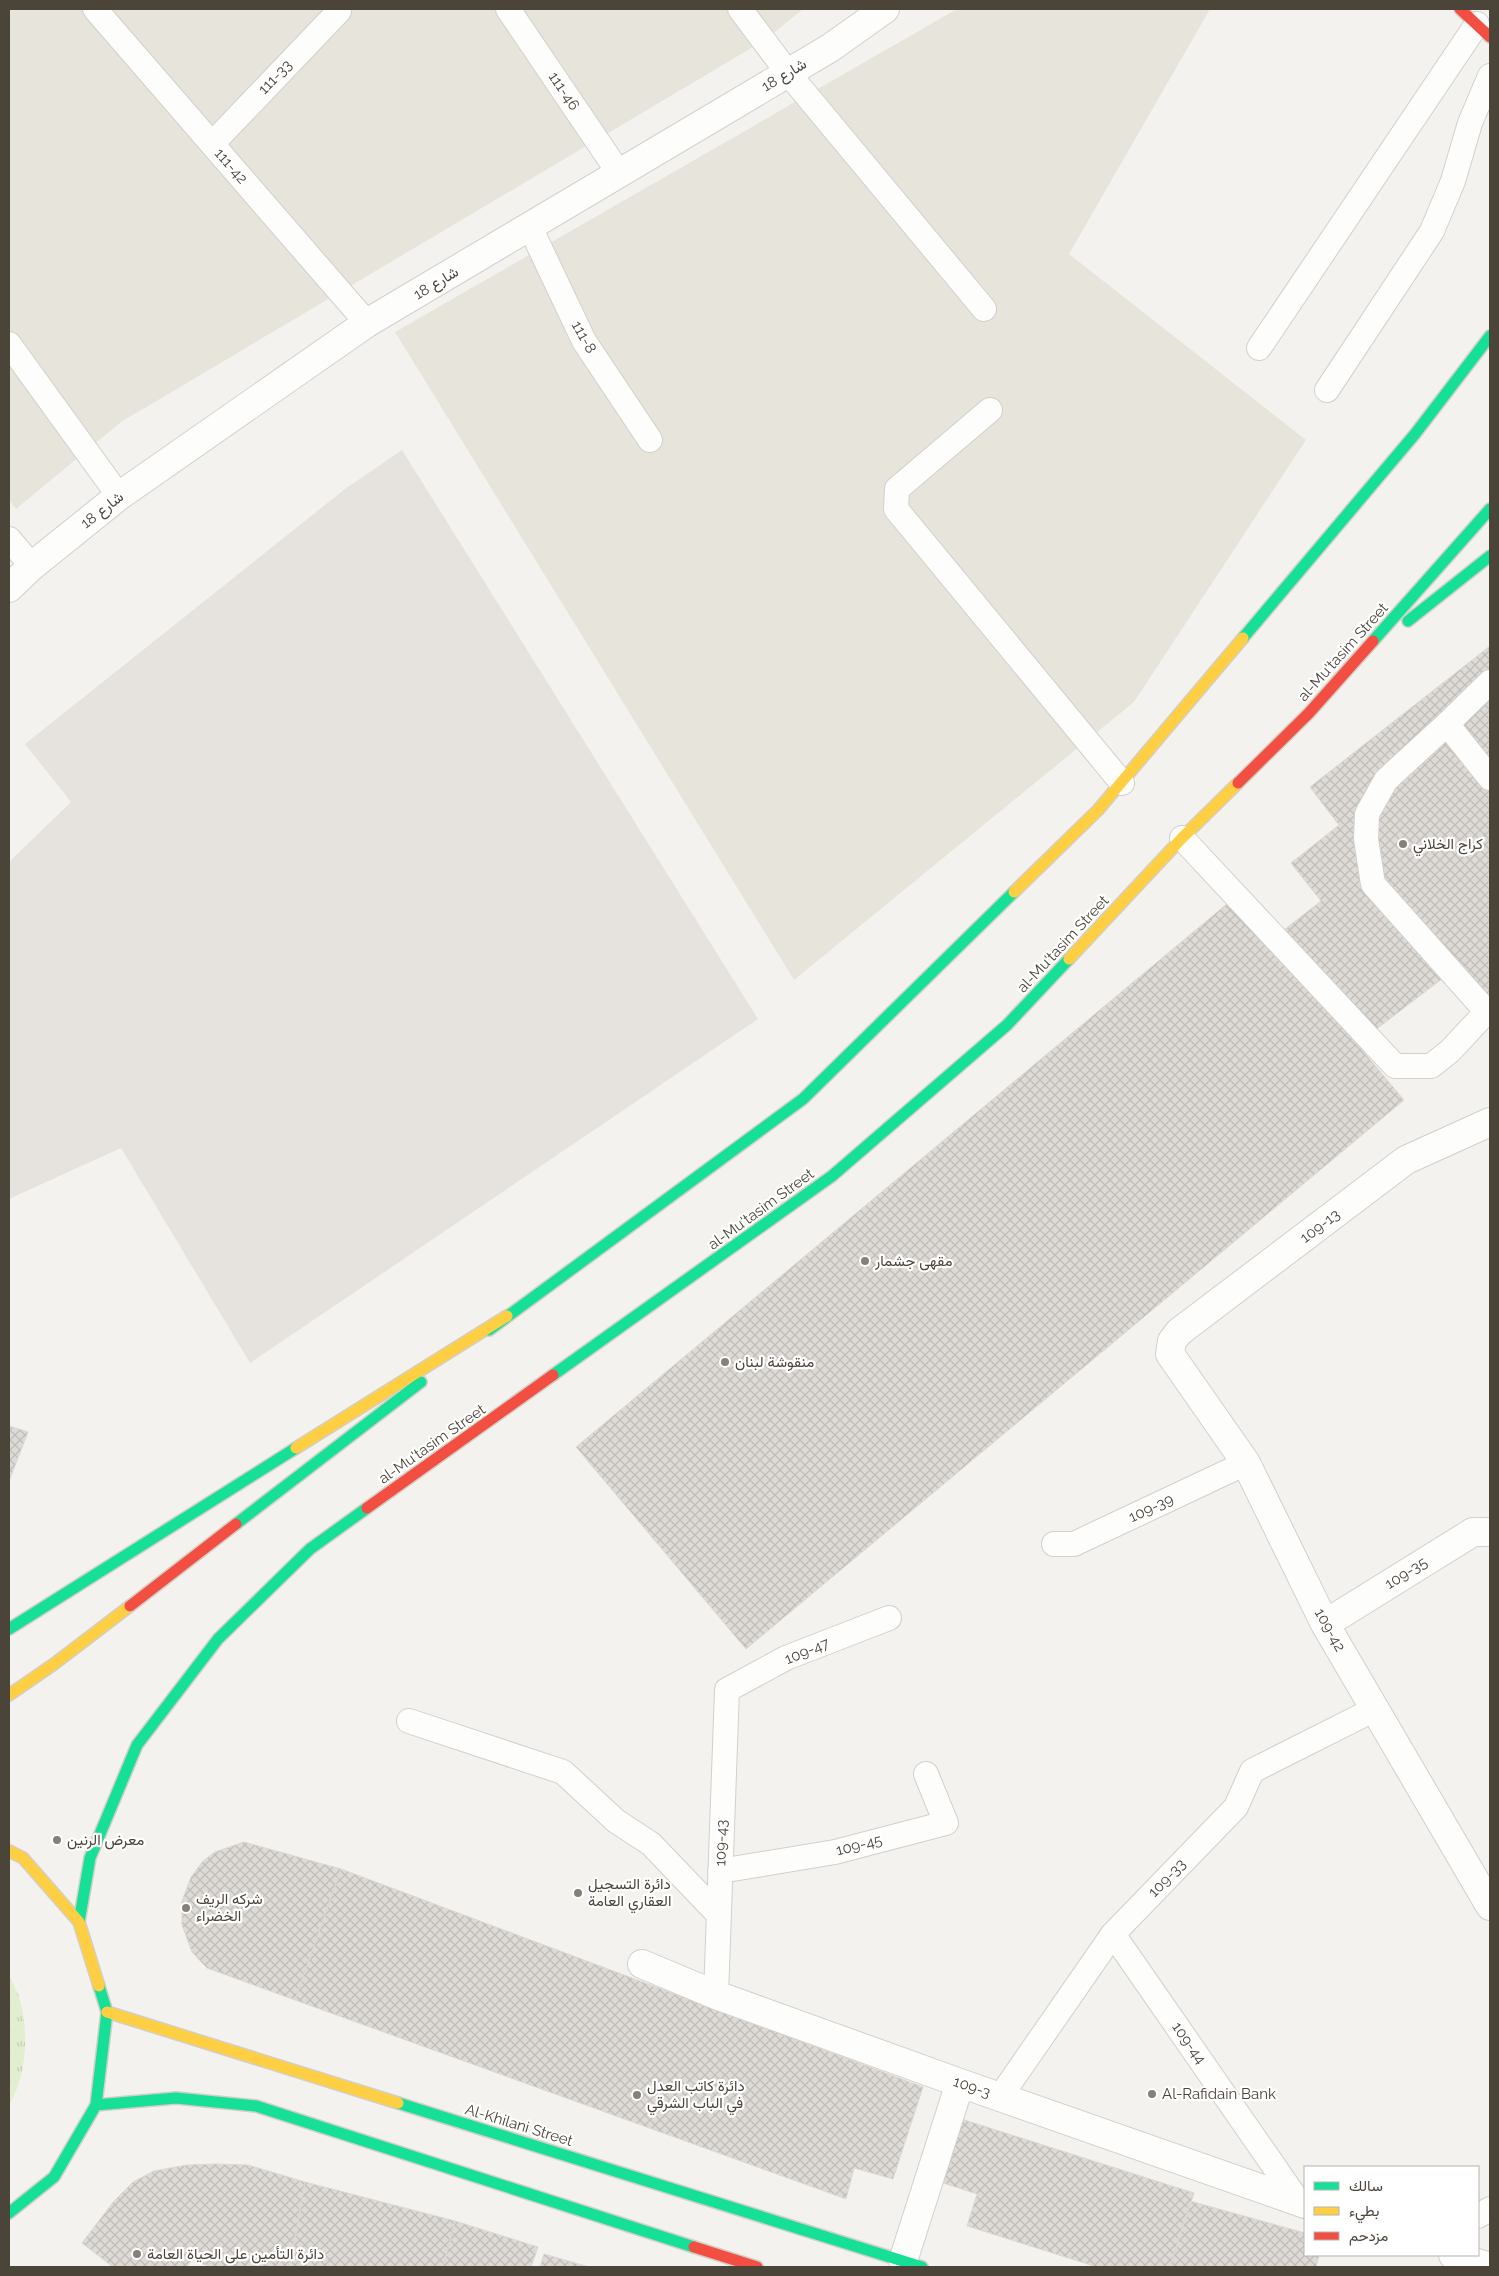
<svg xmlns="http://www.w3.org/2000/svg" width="1499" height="2276" font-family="Raleway,Vazirmatn,sans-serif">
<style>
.residential{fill:#e7e4dc}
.grass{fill:url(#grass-tufts)}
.parking{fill:#e6e3df}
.building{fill:url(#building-cross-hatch);stroke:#dcd9d4}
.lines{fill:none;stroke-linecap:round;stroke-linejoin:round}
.lane-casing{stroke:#d2d0cb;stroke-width:26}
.street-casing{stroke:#d2d0cb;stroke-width:30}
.fast-casing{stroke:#d3cfc5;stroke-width:14}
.slow-casing{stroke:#d3cfc5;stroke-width:14}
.jam-casing{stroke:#d3cfc5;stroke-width:14}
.lane{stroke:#fdfdfc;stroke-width:24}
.street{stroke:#fdfdfc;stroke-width:28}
.fast{stroke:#16e098;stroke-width:11}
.slow{stroke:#ffcf43;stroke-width:11}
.jam{stroke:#f24e42;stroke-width:11}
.poi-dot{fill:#868178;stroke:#fff;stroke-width:2}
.labels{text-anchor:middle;stroke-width:4.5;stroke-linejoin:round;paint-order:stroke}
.street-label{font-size:15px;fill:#4b4439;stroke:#fff}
.poi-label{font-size:15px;fill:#4b4439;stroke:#fff;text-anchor:start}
</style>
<defs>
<pattern id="grass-tufts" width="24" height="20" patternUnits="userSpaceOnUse" patternTransform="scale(1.25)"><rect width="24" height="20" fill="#e1eecf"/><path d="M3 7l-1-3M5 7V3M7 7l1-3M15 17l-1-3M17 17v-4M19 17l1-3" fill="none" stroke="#c3cdb2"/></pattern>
<pattern id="building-cross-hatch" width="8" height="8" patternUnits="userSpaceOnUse" patternTransform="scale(1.25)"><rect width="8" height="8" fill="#dedbd6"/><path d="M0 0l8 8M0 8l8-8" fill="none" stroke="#c0bdb8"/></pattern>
</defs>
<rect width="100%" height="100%" fill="#f4f2ee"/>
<path class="residential" d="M9 9H803L765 40 121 422 16 509 9 500Z
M957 9H1210L1069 254 1306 440 1134 702 794 980 395 332Z"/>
<path class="grass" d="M9 1976C13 1984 18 1992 20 2000 29 2033 27 2075 9 2105Z"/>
<path class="parking" d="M402 450 758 1019 250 1363 121 1148 9 1199V862L71 802 25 744 345 489Z"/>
<path class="building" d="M1490 646V1004L1460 965 1357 1044 1270 941 1321 901 1291 863 1339 825 1310 787Z
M1234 898 1404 1100 746 1649 576 1447Z
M9 1426 28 1432 9 1481Z
M244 1842 341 1869 295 2000 207 1968 192 1952 182 1925V1901L191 1877 203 1861 215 1852Z
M341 1869 923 2087 893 2179 854 2168 846 2199 295 2000Z
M952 2116 1194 2193 1170 2267H1097L967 2226 977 2194 931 2179Z
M216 2164 248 2165 305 2182 290 2267H211L192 2260 186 2267H113L82 2243 114 2201 133 2182 154 2171 187 2165Z
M305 2182 455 2221 443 2267H290Z
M1190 2201 1305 2233V2255H1319L1316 2267H1170Z
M455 2221 538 2247 531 2267H443Z
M544 2254 589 2267H540Z"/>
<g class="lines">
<g class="lane-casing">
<path id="lane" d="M95 9 367 323
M508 9 619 173
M740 9 788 73 984 309
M212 144 339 11
M530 227 584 341 650 440
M9 344 119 496
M1259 348 1477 24
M1327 390 1432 231 1453 181 1470 123 1490 76
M990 410 897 489 896 509 1122 783
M9 539 32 566
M1447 724 1490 682
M1182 838 1395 1066H1431L1450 1051 1490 1008
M1487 1012 1373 884 1366 839 1367 814 1386 780 1447 724 1490 778
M1054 1544H1074L1246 1463
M409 1721 563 1772 616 1821 651 1844 719 1915
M720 1871 835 1852 946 1823 926 1774
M1113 1934 1298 2201
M716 1995 727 1690 786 1658 889 1618
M1000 2097 1113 1934 1236 1807 1252 1771 1375 1709
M1478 2216 1490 2209"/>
</g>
<g class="street-casing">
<path id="street" d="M9 588 32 566 119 496 367 323 830 48 885 9
M1490 1122 1406 1160 1179 1332 1172 1341 1170 1354 1246 1463 1325 1624 1490 1906
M1325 1624 1473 1532H1490
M642 1964 716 1995 960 2083 1305 2204
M1453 2255 1490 2267
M903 2261 960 2083"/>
</g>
<g class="fast-casing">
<path id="fast" d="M1408 621 1490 556
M1243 638 1415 434 1490 336
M1373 641 1490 509
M489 1330 803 1099 1014 892
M553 1375 832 1176 1007 1025 1069 959
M236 1524 421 1382
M9 1629 296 1448
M79 1922 90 1858 137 1745 218 1639 310 1549 367 1508
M398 2103 922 2267
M96 2105 176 2098 256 2106 694 2247
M9 2213 54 2177 96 2105 107 2012 99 1986"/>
</g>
<g class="slow-casing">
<path id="slow" d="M1014 892 1098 810 1243 638
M1069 959 1182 838 1238 783
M296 1448 507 1316
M9 1695 54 1664 130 1606
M9 1851 23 1858 79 1922 99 1986
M107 2012 398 2103"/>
</g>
<g class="jam-casing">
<path id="jam" d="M1460 9 1490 37
M1238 783 1309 713 1373 641
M367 1508 553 1375
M130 1606 236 1524
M694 2247 757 2267"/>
</g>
<use href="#lane" class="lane"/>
<use href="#street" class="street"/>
<use href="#fast" class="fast"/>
<use href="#slow" class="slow"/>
<use href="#jam" class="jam"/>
</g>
<g class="poi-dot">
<circle cx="1403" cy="844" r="5"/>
<circle cx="865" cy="1261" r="5"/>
<circle cx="725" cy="1362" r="5"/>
<circle cx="57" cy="1840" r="5"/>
<circle cx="578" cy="1893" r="5"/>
<circle cx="186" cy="1908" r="5"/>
<circle cx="1152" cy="2094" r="5"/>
<circle cx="637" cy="2095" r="5"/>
<circle cx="137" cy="2254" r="5"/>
</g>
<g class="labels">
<g class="street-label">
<text transform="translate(784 75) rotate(-31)" y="5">شارع 18</text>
<text transform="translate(275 77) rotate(-46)" y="5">111-33</text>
<text transform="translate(564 91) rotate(56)" y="5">111-46</text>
<text transform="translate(231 166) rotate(49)" y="5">111-42</text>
<text transform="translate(436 283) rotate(-31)" y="5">شارع 18</text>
<text transform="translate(584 337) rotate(61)" y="5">111-8</text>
<text transform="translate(102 510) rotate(-38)" y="5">شارع 18</text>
<text transform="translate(1343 652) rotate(-48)" y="5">al-Mu'tasim Street</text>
<text transform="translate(1063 944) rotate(-47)" y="5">al-Mu'tasim Street</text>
<text transform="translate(761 1209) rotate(-36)" y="5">al-Mu'tasim Street</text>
<text transform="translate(1320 1226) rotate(-37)" y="5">109-13</text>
<text transform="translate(432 1444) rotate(-35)" y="5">al-Mu'tasim Street</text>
<text transform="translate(1151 1508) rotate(-25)" y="5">109-39</text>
<text transform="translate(1406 1573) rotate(-32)" y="5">109-35</text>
<text transform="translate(1330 1630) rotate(61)" y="5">109-42</text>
<text transform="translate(807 1651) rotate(-22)" y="5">109-47</text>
<text transform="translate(721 1843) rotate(-88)" y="5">109-43</text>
<text transform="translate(859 1845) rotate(-14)" y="5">109-45</text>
<text transform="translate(1167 1878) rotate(-46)" y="5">109-33</text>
<text transform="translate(1189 2043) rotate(55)" y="5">109-44</text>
<text transform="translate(972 2087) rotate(19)" y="5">109-3</text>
<text transform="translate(519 2125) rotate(17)" y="5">Al-Khilani Street</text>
</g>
<g class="poi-label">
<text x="1413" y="849">كراج الخلاني</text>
<text x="875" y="1266">مقهى جشمار</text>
<text x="735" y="1367">منقوشة لبنان</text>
<text x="67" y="1845">معرض الرنين</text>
<text x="588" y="1889">دائرة التسجيل<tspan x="588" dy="17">العقاري العامة</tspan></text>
<text x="196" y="1904">شركه الريف<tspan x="196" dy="17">الخضراء</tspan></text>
<text x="647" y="2091">دائرة كاتب العدل<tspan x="647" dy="17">في الباب الشرقي</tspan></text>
<text x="1162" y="2099">Al-Rafidain Bank</text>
<text x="147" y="2259">دائرة التأمين على الحياة العامة</text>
</g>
</g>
<rect width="1499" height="2276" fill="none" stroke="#4b4439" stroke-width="20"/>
<rect x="1304" y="2166" width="175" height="90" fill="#ffffff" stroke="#b7b4b0"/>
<rect x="1314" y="2182" width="25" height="8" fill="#16e098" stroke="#b7b4b0"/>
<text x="1349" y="2191" font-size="15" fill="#4b4439">سالك</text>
<rect x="1314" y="2207" width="25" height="8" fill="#ffcf43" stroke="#b7b4b0"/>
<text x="1349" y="2216" font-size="15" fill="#4b4439">بطيء</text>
<rect x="1314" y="2232" width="25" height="8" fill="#f24e42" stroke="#b7b4b0"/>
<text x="1349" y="2241" font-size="15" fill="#4b4439">مزدحم</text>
</svg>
